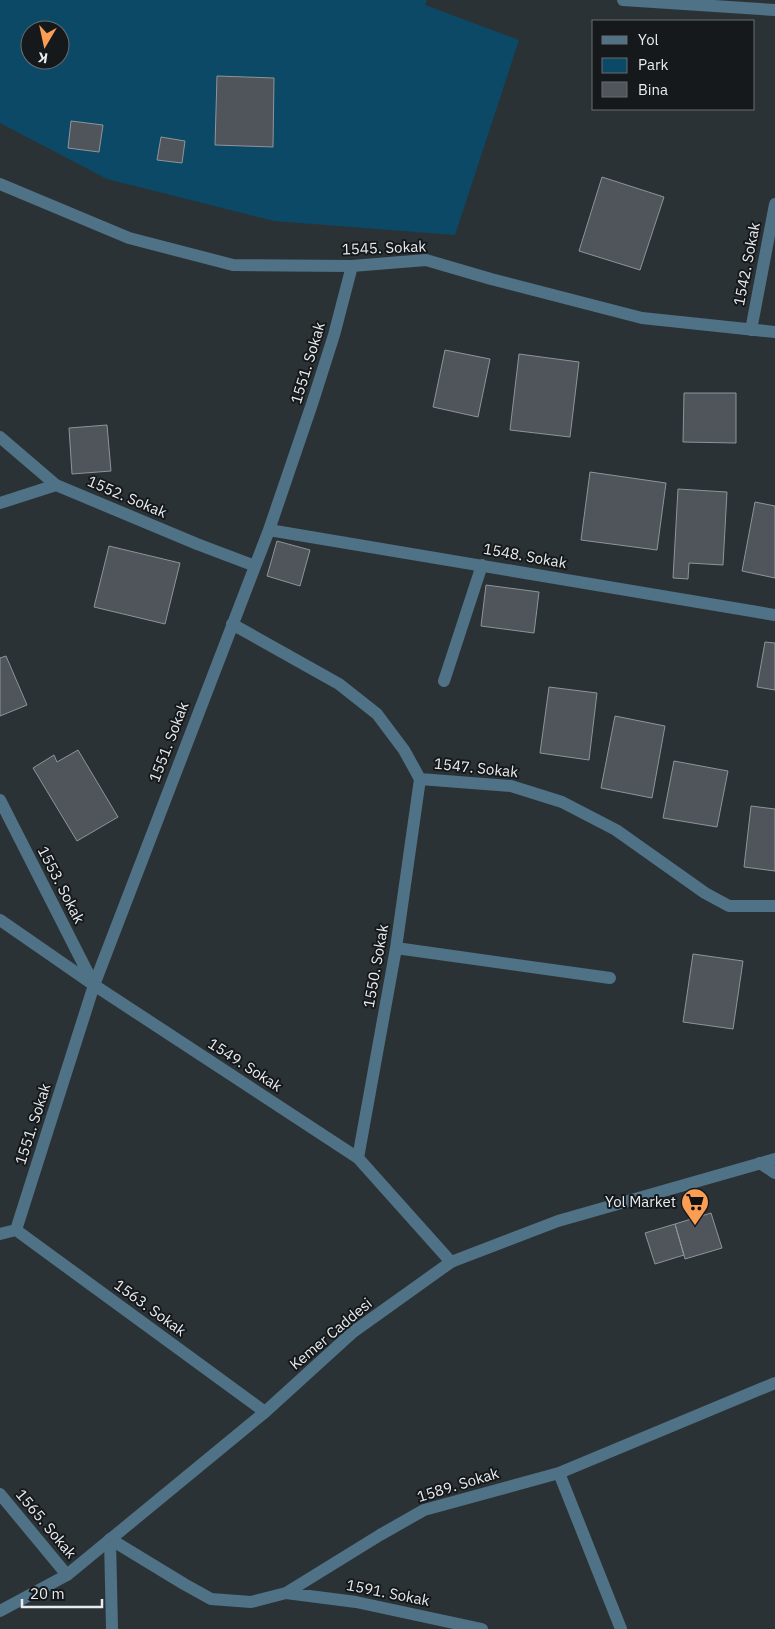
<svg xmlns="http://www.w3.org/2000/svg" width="775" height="1629" font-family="'IBM Plex Sans',sans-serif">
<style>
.green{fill:#0b4967;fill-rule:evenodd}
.building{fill:#4f555a;stroke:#8e959a}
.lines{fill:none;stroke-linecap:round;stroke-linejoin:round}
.minor{stroke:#507286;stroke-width:12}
.tertiary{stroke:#507286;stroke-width:12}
.labels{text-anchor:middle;stroke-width:4;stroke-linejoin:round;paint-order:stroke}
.street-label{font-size:15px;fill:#e8ecef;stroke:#16191b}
.poi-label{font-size:15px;fill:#e8ecef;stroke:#16191b;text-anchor:end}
</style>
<rect width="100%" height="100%" fill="#2b3236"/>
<path class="green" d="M0 0H427L425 5 519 40 455 235 274 221 107 179 0 123ZM30 30H60V60H30Z"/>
<path class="building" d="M217 76 274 78 273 147 215 145Z
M71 121 103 125 99 152 68 148Z
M161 137 185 141 182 163 157 160Z
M602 177 664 197 640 270 579 251Z
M445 350 490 359 478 417 433 407Z
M519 354 579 362 570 437 510 430Z
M684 393H736V443L683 442Z
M107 425 111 471 72 474 69 428Z
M590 472 666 483 657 550 581 540Z
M678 489 727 492 723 565 689 563 688 579 673 578Z
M755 502 775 506V578L742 571Z
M277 541 310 550 300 586 267 576Z
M109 546 180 563 165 624 94 607Z
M486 585 539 592 534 633 481 626Z
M765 642 775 643V690L757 687Z
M6 656 27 705 0 716V658Z
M549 687 597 693 589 760 540 753Z
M615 716 665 726 652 798 601 788Z
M78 750 118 817 77 841 33 768 54 755 57 762Z
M674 761 728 771 717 827 663 818Z
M751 806 775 809V871L744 867Z
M693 954 743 961 733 1029 683 1022Z
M711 1213 722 1248 685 1259 675 1224Z
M675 1224 684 1255 655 1264 645 1233Z"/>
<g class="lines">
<path class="minor" d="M623 0 775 10
M0 184 129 238 233 265 352 266 426 260 491 279 642 318 775 332
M751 330 775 204
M0 437 56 485 197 544 255 566
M0 503 56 485
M269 530 775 615
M232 624 339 684 377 714 404 750 420 779 511 786 562 802 616 830 705 893 729 906H775
M444 681 482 565
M0 800 93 983
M0 920 94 985 358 1158 451 1262
M396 948 610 978
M358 1158 396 948 420 779
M760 1163 775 1173
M16 1230 94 985 269 530 312 404 334 335 352 266
M16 1230 265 1412
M0 1234 16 1230
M559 1473 621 1629
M0 1494 67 1575
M110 1539 184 1584 211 1599 251 1602 286 1593 380 1535 424 1510 559 1473 775 1383
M110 1539 112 1629
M286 1593 356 1602 482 1629"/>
<path class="tertiary" d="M0 1611 67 1575 265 1412 353 1332 451 1262 558 1221 775 1159"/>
</g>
<defs>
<g id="supermarket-pin" transform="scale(1.4375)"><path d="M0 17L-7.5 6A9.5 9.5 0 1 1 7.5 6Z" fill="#fc9d54" stroke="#16191b"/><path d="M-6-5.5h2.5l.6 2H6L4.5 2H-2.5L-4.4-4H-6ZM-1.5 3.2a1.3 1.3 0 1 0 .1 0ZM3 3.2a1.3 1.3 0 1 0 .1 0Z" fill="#111"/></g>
</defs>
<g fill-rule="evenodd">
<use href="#supermarket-pin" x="695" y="1202"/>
</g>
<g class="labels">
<g class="street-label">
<text transform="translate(384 248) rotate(-2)" y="5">1545. Sokak</text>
<text transform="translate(747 264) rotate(-79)" y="5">1542. Sokak</text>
<text transform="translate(308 363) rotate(-73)" y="5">1551. Sokak</text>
<text transform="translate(127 497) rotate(23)" y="5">1552. Sokak</text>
<text transform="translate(525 556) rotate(10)" y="5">1548. Sokak</text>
<text transform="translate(169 742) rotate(-69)" y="5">1551. Sokak</text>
<text transform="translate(476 768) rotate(6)" y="5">1547. Sokak</text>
<text transform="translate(61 885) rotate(63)" y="5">1553. Sokak</text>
<text transform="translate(376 966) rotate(-80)" y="5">1550. Sokak</text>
<text transform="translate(245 1065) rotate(33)" y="5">1549. Sokak</text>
<text transform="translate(33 1124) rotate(-72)" y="5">1551. Sokak</text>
<text transform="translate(150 1308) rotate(36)" y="5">1563. Sokak</text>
<text transform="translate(331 1334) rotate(-40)" y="5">Kemer Caddesi</text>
<text transform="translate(458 1485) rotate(-17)" y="5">1589. Sokak</text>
<text transform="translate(46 1524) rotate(50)" y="5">1565. Sokak</text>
<text transform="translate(388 1593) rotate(11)" y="5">1591. Sokak</text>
</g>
<g class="poi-label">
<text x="676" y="1207">Yol Market</text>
</g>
</g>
<rect x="592" y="20" width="162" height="90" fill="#16191b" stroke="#6a6d70"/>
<rect x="602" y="36" width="25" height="8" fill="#507286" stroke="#6a6d70"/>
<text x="638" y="45" font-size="15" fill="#e8ecef">Yol</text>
<rect x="602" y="58" width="25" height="15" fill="#0b4967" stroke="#6a6d70"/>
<text x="638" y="70" font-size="15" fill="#e8ecef">Park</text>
<rect x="602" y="82" width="25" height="15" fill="#4f555a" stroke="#6a6d70"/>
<text x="638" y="95" font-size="15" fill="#e8ecef">Bina</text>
<g transform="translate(45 45) rotate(189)"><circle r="24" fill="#16191b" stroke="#6a6d70"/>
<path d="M0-4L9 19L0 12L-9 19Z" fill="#fc9d54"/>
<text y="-8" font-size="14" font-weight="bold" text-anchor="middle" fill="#e8ecef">K</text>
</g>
<path d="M22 1599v8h80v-8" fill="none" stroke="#e8ecef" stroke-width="2.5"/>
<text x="30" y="1599" font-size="15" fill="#e8ecef" stroke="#16191b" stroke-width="4" paint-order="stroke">20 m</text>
</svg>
